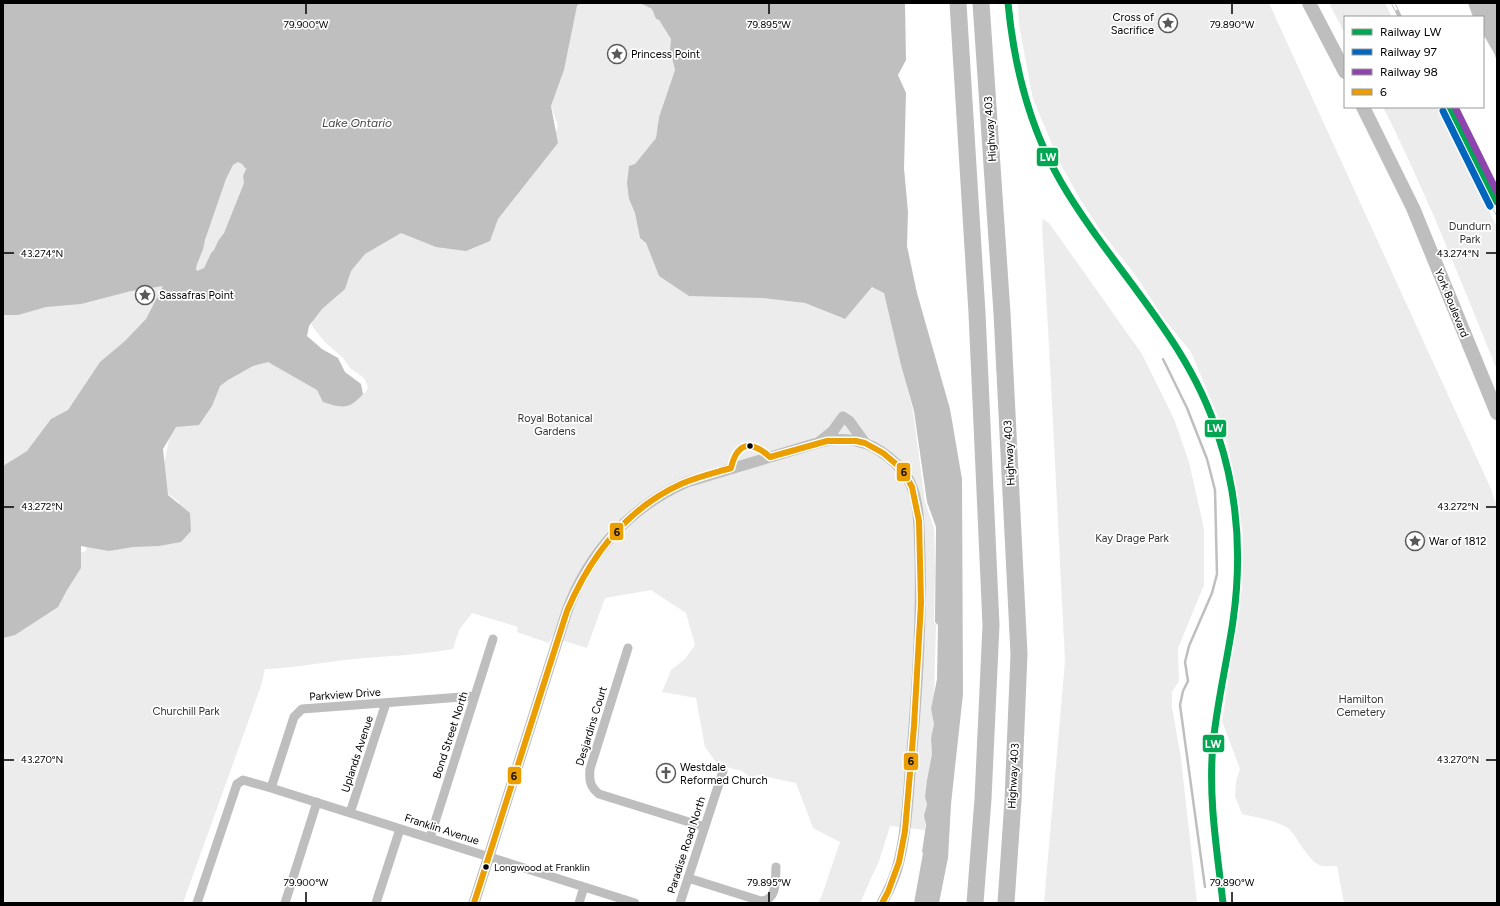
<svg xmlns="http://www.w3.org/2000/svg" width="1500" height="906" font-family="Figtree,sans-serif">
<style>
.green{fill:#ececec}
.water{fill:#bfbfbf;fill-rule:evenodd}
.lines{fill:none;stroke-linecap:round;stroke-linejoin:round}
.stream{stroke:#bfbfbf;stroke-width:2.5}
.minor{stroke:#bebebe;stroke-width:9}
.tertiary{stroke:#bebebe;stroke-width:11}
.primary{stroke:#bebebe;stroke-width:14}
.motorway{stroke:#bebebe;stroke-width:17}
.rail-casing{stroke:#bebebe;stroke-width:4}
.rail{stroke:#fff;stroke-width:2.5;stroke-dasharray:8;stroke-linecap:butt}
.bus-1-casing{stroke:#fff;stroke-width:9}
.bus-1{stroke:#eb9e00;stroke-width:6}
.rail-1-casing{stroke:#fff;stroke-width:10}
.rail-2-casing{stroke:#fff;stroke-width:10}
.rail-3-casing{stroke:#fff;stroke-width:10}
.rail-1{stroke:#00a651;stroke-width:7}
.rail-2{stroke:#0065bd;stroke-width:7}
.rail-3{stroke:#8e44ad;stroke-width:7}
.ticks{fill:none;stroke:#000;stroke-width:1.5}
.bus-dot{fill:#000;stroke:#fff;stroke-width:1.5}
.labels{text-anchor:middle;stroke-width:3.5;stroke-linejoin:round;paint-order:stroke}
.bus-label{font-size:10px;fill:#000;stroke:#fff;text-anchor:start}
.poi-label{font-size:11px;fill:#000;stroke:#fff;text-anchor:start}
.street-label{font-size:11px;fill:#000;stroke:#fff}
.park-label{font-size:11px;fill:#333;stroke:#fff}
.water-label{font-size:12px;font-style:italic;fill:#444;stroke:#fff}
.ticks-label{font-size:10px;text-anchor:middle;fill:#000;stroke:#fff;stroke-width:3.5;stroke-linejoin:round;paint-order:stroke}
.line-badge{stroke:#fff;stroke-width:1.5}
.badge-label{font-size:11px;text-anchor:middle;font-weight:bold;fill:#fff}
.pale-badge-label{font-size:11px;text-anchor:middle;font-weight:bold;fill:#111}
</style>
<rect width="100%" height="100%" fill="#fff"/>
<path class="green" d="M580 3H640L652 9 656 19 659 20 671 39 670 50 675 70 659 117 656 138 635 164 629 199 635 213 640 238 646 243 659 276 762 298 805 303 844 319 872 287 884 292 913 411 925 502 934 528 935 574 934 622 936 625 934 697 931 709 934 724 931 738 932 754 927 780 925 797 927 804 925 810V830L890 826 879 861 860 903H818L822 895 840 842 813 828 796 783 759 775 750 777 742 771 718 765 705 747 696 698 662 692 671 670 685 659 695 645 686 613 651 590 605 598 587 648 552 637 549 643 517 632 518 627 472 613 459 630 453 649C420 655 387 656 354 659 324 662 295 668 265 669L262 683 183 903H3V625L79 553 86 551V539L181 520 179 502 165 491 164 464 170 435 177 420 224 382 261 359 344 397 365 393 368 387 364 378 350 368 343 358 324 341 312 326V321L364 245 548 149 558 126 551 106 564 70 577 6Z
M1018 3H1269L1491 489 1497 507V903H1344L1337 866C1333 866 1326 867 1322 866 1308 862 1299 839 1289 829 1279 821 1255 817 1242 814L1235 796 1236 782 1240 769 1222 721 1242 587 1243 536 1236 484 1227 442 1216 412 1191 352 1164 319 1136 276 1103 234 1080 199 1059 161 1033 99 1019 25Z
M1329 3H1385L1392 17H1345V34Z
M1383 107H1437L1497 227V370C1461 281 1426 192 1383 107Z
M238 162 242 164 246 169 243 176 244 183 224 233 218 241 214 250 211 253 204 268 197 271 196 270C198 259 204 251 205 240L226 179 233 165Z
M1043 219 1049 223 1142 354 1174 419 1189 462 1204 529V585L1178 648 1179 681 1172 692V707L1181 758 1197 903H1044L1065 661 1050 364 1042 225Z
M147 281 173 287 96 391 58 418 16 462 3 469V306Z"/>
<path class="water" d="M3 3H580L577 6 564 70 551 106 558 143 498 219 490 241 466 251 436 247 401 233 365 254 351 271 345 289 322 309 309 326 307 336 322 349 338 358 345 372 361 384 363 394C349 410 342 408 323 402L317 390 268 362 253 366 228 380 220 386 212 406 199 425 176 427 163 449 168 495 190 513 191 531 181 542 159 546 133 547 109 551 81 546V568L67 590 58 607 15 635 3 638V466L27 451 51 419 68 410 100 362 125 341 146 319 163 286 131 291 81 304 46 307 18 315H3ZM238 162 242 164 246 169 243 176 244 183 224 233 218 241 214 250 211 253 204 268 197 271 196 269C198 259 204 251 205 240L226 179 233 165Z
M640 3H905L906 60 898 75 906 93 904 168 908 212 907 246 917 293 950 409 962 479 963 694 951 804 948 858 939 903H914L923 853 922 852 926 825 924 816 927 804 925 797 927 780 932 754 931 738 934 724 931 709 937 679 938 625 935 622 936 527 927 502 914 411 901 365 884 293 872 287 845 319 805 303 762 298 689 296 659 276 646 243 640 238 635 213 629 199 627 183 629 166 635 164 656 138 659 117 675 70 670 50 671 39 659 20 656 19 652 9Z
M1468 3H1497V61L1494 53 1483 34V17H1473Z"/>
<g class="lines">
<path class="stream" d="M1163 359 1187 408 1207 459 1215 490 1217 574 1212 593 1189 646 1185 662 1188 681 1183 691 1180 705 1205 887"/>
<path class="minor" d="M628 648 590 769C589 780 590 787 599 794L705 827
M271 788 294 717 302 709 475 696
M350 813 386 703
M430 838 493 639
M688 878 761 901C778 900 775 880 776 867
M197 903 237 784 243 780 271 788 635 903
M285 903 317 802
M376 903 400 829
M579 903 584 887
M680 903 723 771"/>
<path class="tertiary" d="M819 442 833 431 843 417 849 421 865 443
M474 903 567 611C589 552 630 507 687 482L817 443C829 440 843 438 856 441 878 445 904 466 912 487 920 507 919 535 920 556 922 625 917 694 911 762 908 795 907 829 899 861 896 875 889 890 882 903"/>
<path class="primary" d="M1309 3 1345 72
M1363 107 1413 208 1497 413"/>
<path class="motorway" d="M958 3 977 313 991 625 983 799 975 903
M981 3 1002 313 1019 654 1013 800 1006 903"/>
<g class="rail-casing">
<path id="rail" d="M1393 3 1400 17
M1444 107 1497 213"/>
</g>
<use href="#rail" class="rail"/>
<g class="bus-1-casing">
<path id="bus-1" d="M770 457 827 441H856L865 443 883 453 902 469 912 487 919 521 921 603 914 726 905 831 899 862 888 892 882 903
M731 468C737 442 751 440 770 457
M474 903 567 611C590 557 626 509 681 484 697 477 714 473 731 468"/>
</g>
<use href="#bus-1" class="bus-1"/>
<g class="rail-1-casing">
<path id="rail-1" d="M1008 3C1014 66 1029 127 1061 182 1111 268 1188 338 1218 435 1238 495 1242 558 1233 621 1227 662 1217 703 1213 744 1208 797 1217 850 1223 903
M1450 107 1497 202"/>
</g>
<g class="rail-2-casing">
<path id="rail-2" d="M1443 111 1490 206"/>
</g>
<g class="rail-3-casing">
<path id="rail-3" d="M1455 107 1497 192"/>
</g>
<use href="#rail-1" class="rail-1"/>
<use href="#rail-2" class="rail-2"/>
<use href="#rail-3" class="rail-3"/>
</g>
<path class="ticks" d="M306 4V14M769 4V14M1232 4V14M4 253H14M1486 253H1496M4 507H14M1486 507H1496M4 760H14M1486 760H1496M306 892V902M769 892V902M1232 892V902"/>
<defs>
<g id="sight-ring" transform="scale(1)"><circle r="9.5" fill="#fff" stroke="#595959" stroke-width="1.5"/><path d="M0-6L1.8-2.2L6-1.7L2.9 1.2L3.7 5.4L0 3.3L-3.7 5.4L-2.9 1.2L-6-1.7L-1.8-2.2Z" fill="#595959"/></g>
<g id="church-ring" transform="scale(1)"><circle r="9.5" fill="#fff" stroke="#595959" stroke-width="1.5"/><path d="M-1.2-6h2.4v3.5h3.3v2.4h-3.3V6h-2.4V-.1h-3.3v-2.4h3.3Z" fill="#595959"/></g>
</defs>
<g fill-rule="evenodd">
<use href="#sight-ring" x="1168" y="23"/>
<use href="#sight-ring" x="617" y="54"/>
<use href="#sight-ring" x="145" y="295"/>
<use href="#sight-ring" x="1415" y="541"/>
<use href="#church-ring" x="666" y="773"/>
</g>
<g class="bus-dot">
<circle cx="750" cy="446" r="3.5"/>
<circle cx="486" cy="867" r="3.5"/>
</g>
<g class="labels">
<g class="bus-label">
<text x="494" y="871">Longwood at Franklin</text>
</g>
<g class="poi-label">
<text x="1154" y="21" text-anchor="end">Cross of<tspan x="1154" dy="13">Sacrifice</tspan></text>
<text x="631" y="58">Princess Point</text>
<text x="159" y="299">Sassafras Point</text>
<text x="1429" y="545">War of 1812</text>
<text x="680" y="771">Westdale<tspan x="680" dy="13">Reformed Church</tspan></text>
</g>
<g class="street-label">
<text transform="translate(990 129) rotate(-94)" y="4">Highway 403</text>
<text transform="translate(1452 303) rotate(68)" y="4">York Boulevard</text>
<text transform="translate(1009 453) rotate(-93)" y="4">Highway 403</text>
<text transform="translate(345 694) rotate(-4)" y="4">Parkview Drive</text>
<text transform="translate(591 726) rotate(-73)" y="4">Desjardins Court</text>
<text transform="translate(450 735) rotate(-72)" y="4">Bond Street North</text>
<text transform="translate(357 754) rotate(-72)" y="4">Uplands Avenue</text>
<text transform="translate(1013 776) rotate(-87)" y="4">Highway 403</text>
<text transform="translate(442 829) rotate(18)" y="4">Franklin Avenue</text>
<text transform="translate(686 845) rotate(-72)" y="4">Paradise Road North</text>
</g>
<g class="park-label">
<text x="1470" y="230">Dundurn<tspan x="1470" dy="13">Park</tspan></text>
<text x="555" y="422">Royal Botanical<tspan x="555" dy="13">Gardens</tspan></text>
<text x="1132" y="542">Kay Drage Park</text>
<text x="1361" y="703">Hamilton<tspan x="1361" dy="13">Cemetery</tspan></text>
<text x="186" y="715">Churchill Park</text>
</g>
<g class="water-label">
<text x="357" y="127">Lake Ontario</text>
</g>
</g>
<g class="ticks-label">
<text x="306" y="28">79.900°W</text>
<text x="769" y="28">79.895°W</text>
<text x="1232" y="28">79.890°W</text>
<text x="42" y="257">43.274°N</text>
<text x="1458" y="257">43.274°N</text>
<text x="42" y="510">43.272°N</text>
<text x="1458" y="510">43.272°N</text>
<text x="42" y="763">43.270°N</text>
<text x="1458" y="763">43.270°N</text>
<text x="306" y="886">79.900°W</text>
<text x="769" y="886">79.895°W</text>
<text x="1232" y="886">79.890°W</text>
</g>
<g class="line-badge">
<rect x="1036" y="147" width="23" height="20" rx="4" fill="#00a651"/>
<rect x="1204" y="419" width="23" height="19" rx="4" fill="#00a651"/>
<rect x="896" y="462" width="15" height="20" rx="4" fill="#eb9e00"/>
<rect x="609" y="522" width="15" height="19" rx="4" fill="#eb9e00"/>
<rect x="1202" y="734" width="23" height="19" rx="4" fill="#00a651"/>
<rect x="903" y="752" width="16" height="19" rx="4" fill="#eb9e00"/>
<rect x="507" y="766" width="15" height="19" rx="4" fill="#eb9e00"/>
</g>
<g class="badge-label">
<text x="1048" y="161">LW</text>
<text x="1215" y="432">LW</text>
<text x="1213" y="748">LW</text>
</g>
<g class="pale-badge-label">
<text x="904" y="476">6</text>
<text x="617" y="536">6</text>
<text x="911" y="765">6</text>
<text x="514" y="780">6</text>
</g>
<rect width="1500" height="906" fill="none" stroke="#000000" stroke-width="8"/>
<rect x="1344" y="16" width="140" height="92" fill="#ffffff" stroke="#999999"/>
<rect x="1352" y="29" width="20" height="6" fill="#00a651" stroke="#999999"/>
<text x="1380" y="36" font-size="12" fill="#000000">Railway LW</text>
<rect x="1352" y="49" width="20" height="6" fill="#0065bd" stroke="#999999"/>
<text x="1380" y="56" font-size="12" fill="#000000">Railway 97</text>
<rect x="1352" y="69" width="20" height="6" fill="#8e44ad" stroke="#999999"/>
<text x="1380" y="76" font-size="12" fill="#000000">Railway 98</text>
<rect x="1352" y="89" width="20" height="6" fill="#eb9e00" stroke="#999999"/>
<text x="1380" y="96" font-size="12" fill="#000000">6</text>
</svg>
